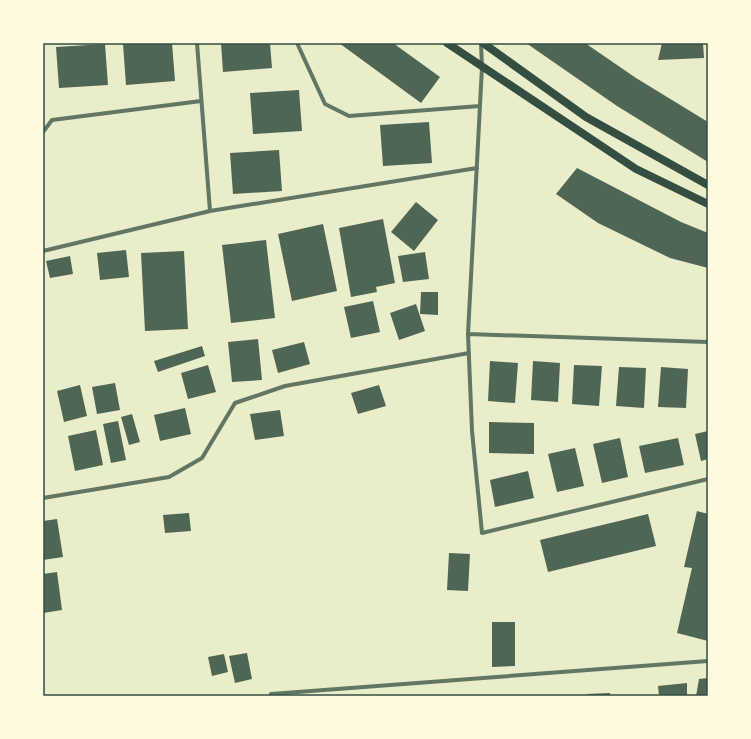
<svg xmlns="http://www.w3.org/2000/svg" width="751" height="739" font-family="'DM Sans',sans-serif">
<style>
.building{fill:#4f6655}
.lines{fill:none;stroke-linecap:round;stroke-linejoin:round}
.minor{stroke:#617663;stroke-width:4}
.secondary{stroke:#344e41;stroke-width:8}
.neatline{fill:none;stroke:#344e41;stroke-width:1.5}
</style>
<rect width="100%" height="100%" fill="#e9edc9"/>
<path class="building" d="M133 43H172L175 81 126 85 123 44Z
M221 43H270L272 68 223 72Z
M339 43H393L440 77 421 103Z
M526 43H585L636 78 708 122V162L617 106Z
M662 43H703L704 58 658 60Z
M105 44 108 85 59 88 56 47Z
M299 90 302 131 253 134 250 93Z
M429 122 432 163 383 166 380 125Z
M279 150 282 191 233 194 230 153Z
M577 168 681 222 708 233V268L670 258 598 223 556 194Z
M416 202 438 220 414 251 391 232Z
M383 219 395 283 376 287 377 292 351 297 339 228Z
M323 224 337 291 292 301 278 234Z
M266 240 275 318 231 323 222 245Z
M126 250 129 277 100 280 97 253Z
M184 251 188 329 145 331 141 253Z
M425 252 429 279 403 282 398 256Z
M70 256 73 274 50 278 46 261Z
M421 292H438V315L420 314Z
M373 301 380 332 351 338 344 307Z
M416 304 425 331 399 340 390 313Z
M258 339 262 380 232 382 228 342Z
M304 342 310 364 278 373 272 350Z
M202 346 205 356 158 372 154 361Z
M490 361 518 363 515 403 488 401Z
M533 361 560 363 558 402 531 400Z
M208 365 216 392 188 399 181 373Z
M574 365 602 366 599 406 572 404Z
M619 367 646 368 644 408 616 406Z
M661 367 688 369 686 408 658 407Z
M115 383 120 410 97 414 92 387Z
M80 385 87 416 64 422 57 391Z
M379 385 386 406 358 414 351 393Z
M185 408 191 434 160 441 154 415Z
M280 410 284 436 255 440 250 414Z
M132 414 140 442 129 445 121 417Z
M118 421 126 460 111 463 103 424Z
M489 422 534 423V454L489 453Z
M96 430 103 465 75 471 68 436Z
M708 431V459L701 461 695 434Z
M620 438 628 477 602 483 593 444Z
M678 438 684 465 645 473 639 446Z
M575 448 584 486 557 492 548 454Z
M528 471 534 498 495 507 490 480Z
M697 511 708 514V641L677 633 692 568 684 567Z
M189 513 191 531 165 533 163 515Z
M648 514 656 546 548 572 540 540Z
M57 519 63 557 43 560V521Z
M449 553 470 554 468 591 447 590Z
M57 572 62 610 43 613V574Z
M492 622H515V666L492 667Z
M247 653 252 679 235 683 229 656Z
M224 654 228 672 212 676 208 657Z
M708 678V696H696L699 679Z
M687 683V696H659L658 686Z
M610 693V696H587V694Z"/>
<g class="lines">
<path class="minor" d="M197 43 210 211
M297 43 325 104 349 116 480 106
M481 43 482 67 468 334 472 431 482 533 708 479
M43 132 52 120 201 101
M43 251 210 211 477 168
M468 334 708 342
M43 498 169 477 202 458 235 403 285 386 469 353
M272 696 271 694 708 661"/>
<path class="secondary" d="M447 43 636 169 708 204
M483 43 586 117 708 185"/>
</g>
<rect width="751" height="739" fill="none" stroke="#fefae0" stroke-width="88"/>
<rect x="44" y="44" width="663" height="651" class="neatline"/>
</svg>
